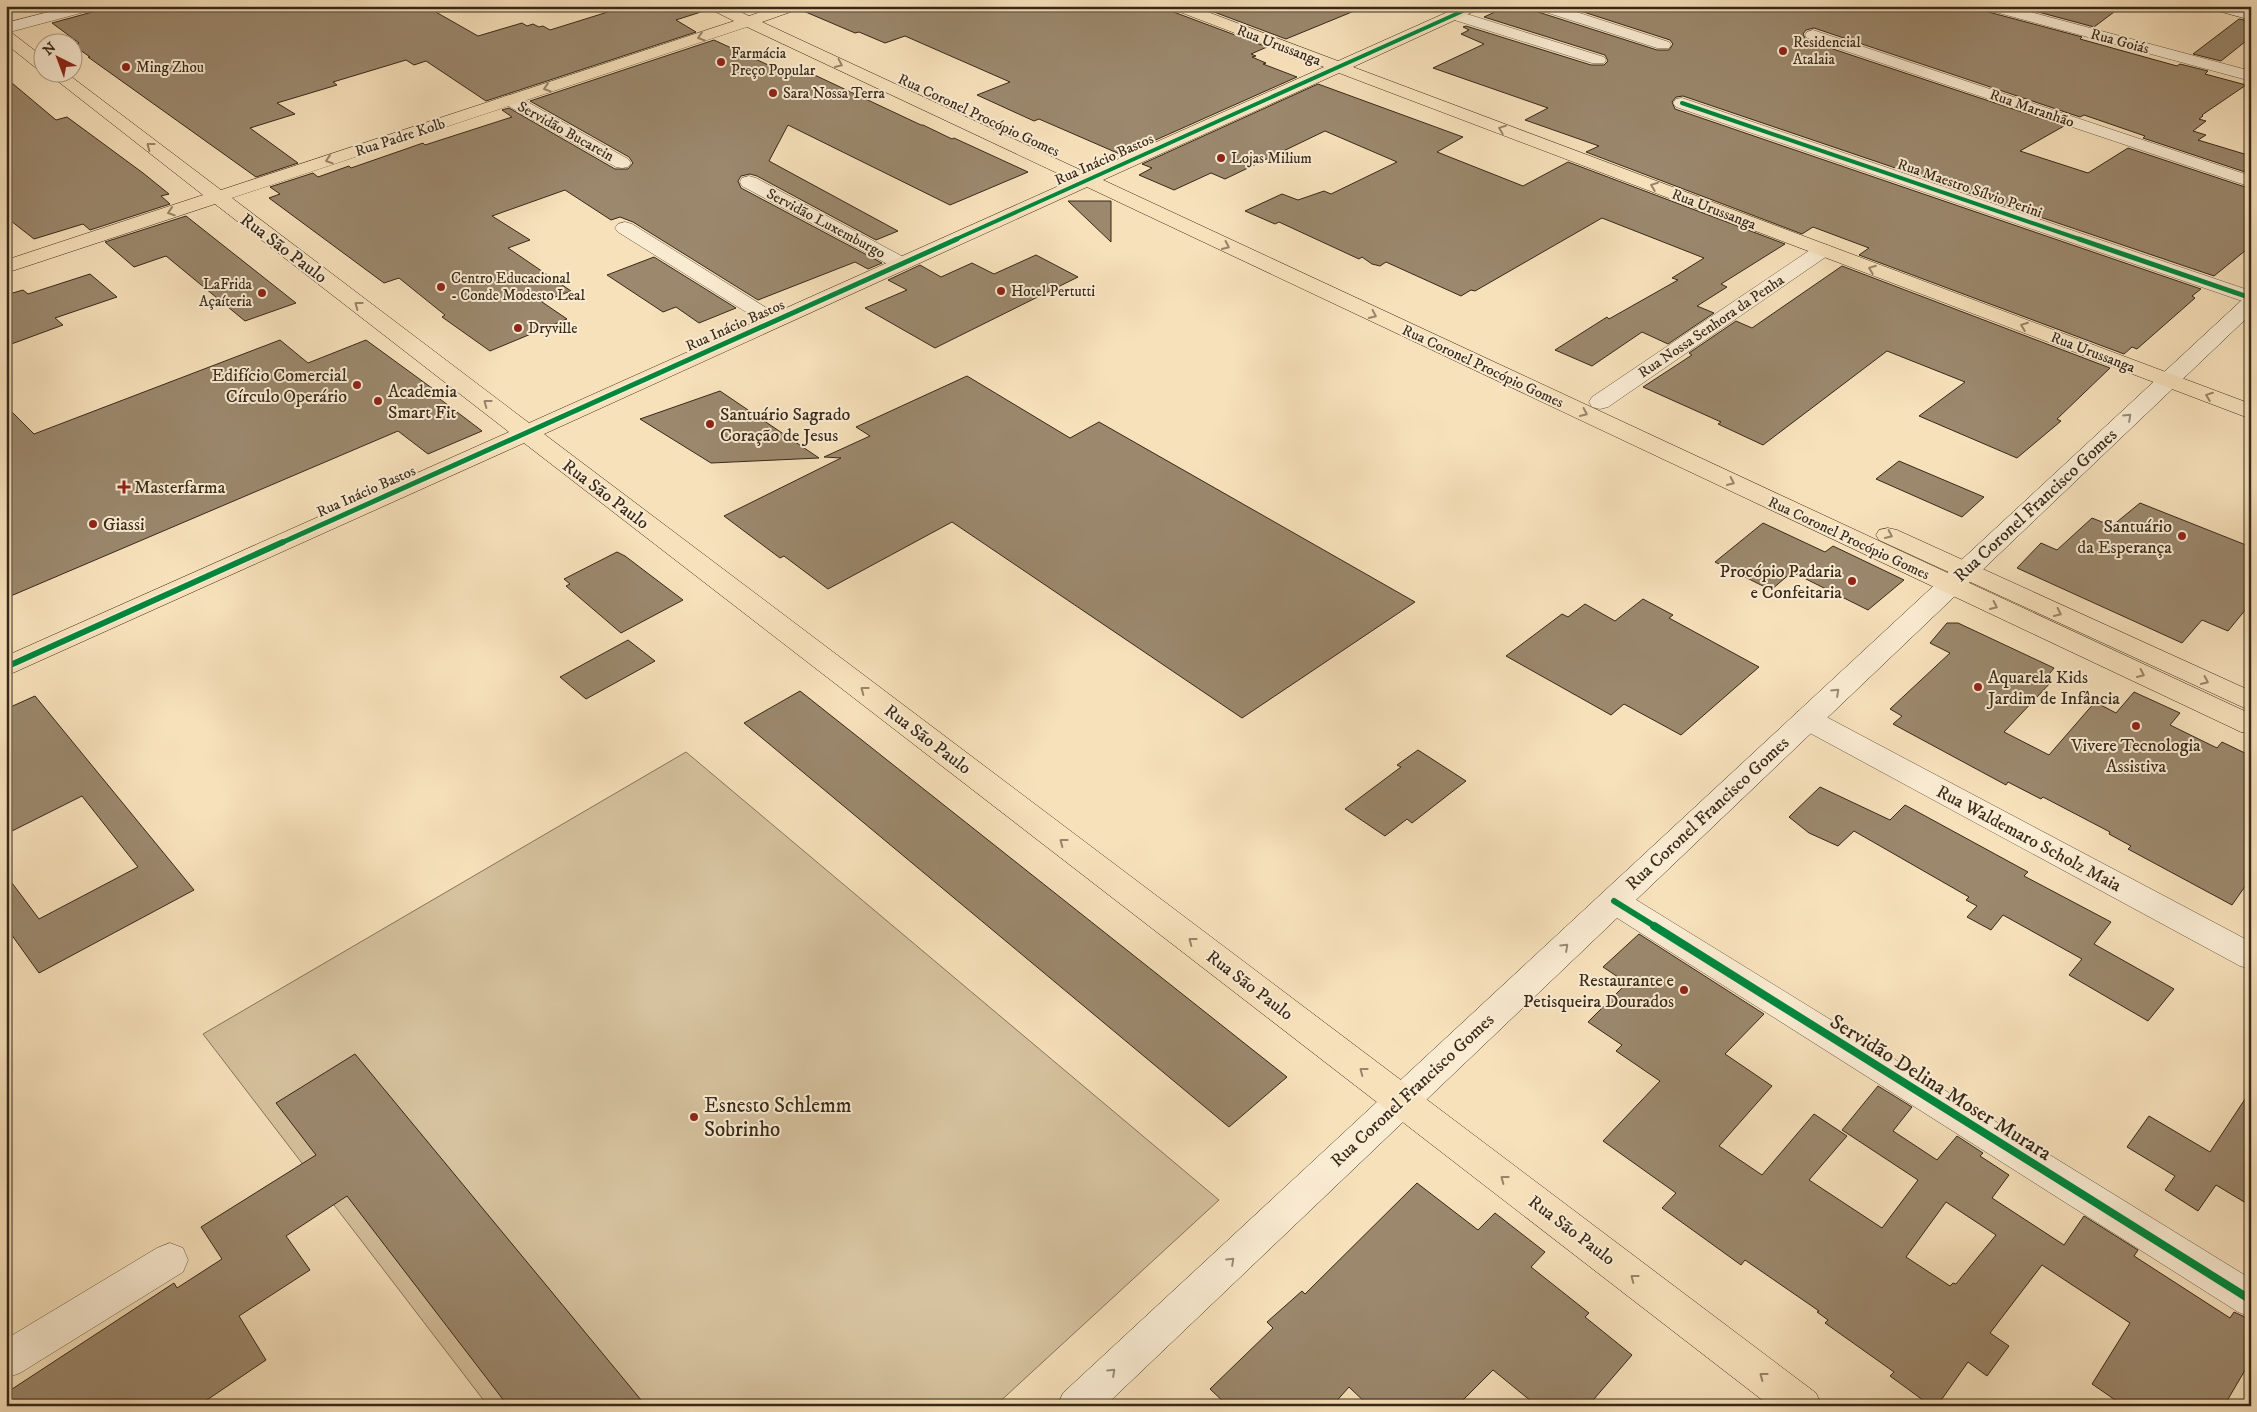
<svg xmlns="http://www.w3.org/2000/svg" width="2257" height="1412" font-family="'IM FELL DW Pica',serif">
<style>
.green{fill:#d6c29f;stroke:#86755c}
.building{fill:#9b886d;stroke:#372818;fill-rule:evenodd}
.lines{fill:none;stroke-linecap:round;stroke-linejoin:round}
.street-casing{stroke:#675641;stroke-width:1}
.secondary-casing{stroke:#372818;stroke-width:1}
.primary-casing{stroke:#372818;stroke-width:1}
.street{fill:#faecd3;fill-rule:evenodd}
.secondary{fill:#faecd3;fill-rule:evenodd}
.primary{fill:#f7e1bb;fill-rule:evenodd}
.cycleway-far3-casing{stroke:#faecd3;stroke-width:5.5}
.cycleway-far2-casing{stroke:#faecd3;stroke-width:8}
.cycleway-far1-casing{stroke:#faecd3;stroke-width:9}
.cycleway-casing{stroke:#faecd3;stroke-width:11}
.cycleway-far3{stroke:#00873e;stroke-width:4}
.cycleway-far2{stroke:#00873e;stroke-width:5}
.cycleway-far1{stroke:#00873e;stroke-width:6}
.cycleway{stroke:#00873e;stroke-width:8}
.oneway{stroke:#97846a}
.oneway2{stroke:#988a76}
.poi-dot{fill:#8f2418;stroke:#faecd3;stroke-width:2}
.labels{text-anchor:middle;stroke-width:4;stroke-linejoin:round;paint-order:stroke}
.far-street-label{font-size:15px;fill:#372818;stroke:#faecd3}
.far-poi-label{font-size:15px;fill:#372818;stroke:#faecd3;text-anchor:start}
.street-label{font-size:18px;fill:#372818;stroke:#faecd3}
.poi-label{font-size:18px;fill:#372818;stroke:#faecd3;text-anchor:start}
.near-street-label{font-size:21px;fill:#372818;stroke:#faecd3}
.near-poi-label{font-size:21px;fill:#372818;stroke:#faecd3;text-anchor:start}
</style>
<rect width="100%" height="100%" fill="#f7e1bb"/>
<filter id="stains"><feTurbulence type="fractalNoise" baseFrequency=".004" numOctaves="4"/><feColorMatrix values="0 0 0 0 .2 0 0 0 0 .09 0 0 0 0 .02 0 0 0 .5 -.17"/></filter>
<radialGradient id="worn" r=".72"><stop offset=".6" stop-color="#630" stop-opacity="0"/><stop offset="1" stop-color="#630" stop-opacity=".3"/></radialGradient>
<path class="green" d="M686 752 1219 1200 995 1406H488L203 1034Z"/>
<path class="building" d="M101 6H433L434 11 478 36 522 23 527 26 533 24 539 27 543 26 550 30 627 6H703L704 11 676 20 696 32 486 101 426 61 414 65 406 60 333 82 337 85 277 103 295 114 250 128 298 163 256 177 88 57H90L73 45 79 43 52 23 96 11Z
M804 6H1079L1091 10 1101 6H1167L1171 11 1267 47 1251 54 1256 56 1252 57 1266 63 1263 64 1297 77 1122 155 1039 119 1034 121 977 95 1010 82 905 36 885 43 859 32 855 33 801 10Z
M1198 6H1364V7L1286 39Z
M1508 6H1531L1535 11 1657 50H1669L1673 44 1670 40 1565 6H1966L2082 37 2080 39 2177 66 2180 64 2208 71 2205 74 2246 85 2202 115 2203 116 2199 119 2206 121 2193 131 2206 135 2198 140 2251 156V174L2143 138 2145 136 2084 115 2080 117 1814 28 1806 30 1803 34 1806 40 2064 126 2020 151 2088 173 2128 148 2251 189V246L2214 276 1683 96 1676 97 1672 102 1675 109 2201 289 2192 296 2195 298 2137 349 2132 347 2124 354 1859 255 1869 248 1813 227 1802 234 1586 152 1599 146 1525 120 1548 108 1433 68 1484 44 1461 34 1469 30 1463 27 1466 26 1591 65H1604L1608 61 1605 55 1484 17Z
M2016 6H2122L2094 27Z
M2239 19 2244 20 2251 29V37L2221 61 2193 54Z
M714 40 792 76 806 71 921 125H923L952 139 954 138 1028 172 950 205 788 125 769 161 898 231 876 240 757 176 750 174 741 176 738 181 741 188 882 263 868 269 855 262 758 300 633 222 620 217 611 220 565 190 492 216 530 240 508 248 571 291 542 302 567 319 490 351 442 317 445 315 399 278 384 283 269 198 280 194 270 187 313 173 318 177 349 166 351 168 423 143 425 145 512 117 502 110 509 108 615 169H628L633 163 629 157 530 101Z
M6 78 56 120 67 117 143 173 169 194 161 196 170 204 90 230 83 224 34 239 6 217Z
M1318 84 1463 137 1437 152 1523 186 1568 162 1785 244 1721 284 1727 287 1697 306 1714 313 1668 344 1642 332 1592 366 1555 350 1607 317 1609 319 1678 280 1672 278 1704 258 1602 218 1475 291 1471 290 1461 296 1386 262 1380 266 1372 264 1362 257 1359 259 1279 222 1275 224 1245 211 1282 194 1298 200 1324 191 1331 194 1397 162 1325 131 1225 179 1211 173 1174 190 1139 175 1152 168 1142 164Z
M1068 201H1111V242Z
M186 216 296 303 245 321 166 256 134 267 105 242Z
M1036 255 1078 277 935 348 865 308 907 290 888 280 920 265 941 277 972 263 994 274Z
M654 257 736 308 699 323 676 307 663 312 607 275Z
M1842 266 2110 368 2057 419 2061 421 2017 458 1919 416 1965 382 1887 351 1763 445 1718 424 1721 422 1643 387 1692 355 1689 353 1736 321 1752 328Z
M90 274 117 297 55 318 63 325 6 346V295L23 290 28 294Z
M280 340 308 363 366 340 440 394 436 396 482 431 428 454 398 431 6 598V406L34 434Z
M967 376 1070 438 1099 422 1415 602 1242 718 952 522 828 589 784 556 780 558 724 516 841 458 824 457 870 436 856 427Z
M720 391 819 458 711 463 640 419Z
M1899 461 1984 497 1962 517 1876 479Z
M2140 503 2251 547V603L2228 631 2202 620 2182 643 2017 568 2041 543 2057 550 2092 518 2112 526Z
M1763 523 1825 552 1833 546 1904 580 1868 610 1792 572 1771 590 1715 562Z
M617 552 625 556 683 600 621 633 566 586 570 584 564 579Z
M1643 599 1673 615 1669 618 1759 667 1681 735 1624 704 1611 715 1506 656 1562 614 1568 617 1585 604 1615 621Z
M1947 623H1958L2054 668 2046 678 2052 681 2004 732 2049 755 2095 702 2116 713 2134 692 2180 713 2170 725 2217 748 2222 742 2251 756V878L2232 905 2128 849 2131 846 2109 834 2110 832 2043 797 2041 799 2008 782 2006 785 1893 724 1902 716 1890 709 1950 653 1930 643Z
M628 640 655 661 586 699 560 677Z
M800 691 1287 1077 1229 1127 744 723Z
M35 696 194 890 39 973 6 927V875L39 919 138 867 82 796 6 834V709Z
M1418 750 1466 781 1412 823 1407 819 1385 836 1345 809 1401 767 1397 765Z
M1820 787 1890 820 1905 805 2028 872 2024 876 2111 922 2094 944 2174 989 2148 1021 2069 975 2082 959 2003 915 1991 930 1967 917 1977 906 1966 900 1969 897 1854 831 1838 846 1809 833 1789 817Z
M1639 934 1764 1014 1725 1054 1772 1086 1719 1146 1762 1175 1814 1114 1847 1136 1809 1180 1882 1228 1918 1180 1842 1130 1878 1086 1912 1107 1893 1131 1937 1160 1957 1136 1983 1153 1980 1156 2009 1175 1992 1198 2064 1245 2084 1216 2138 1250 2134 1256 2230 1318 2234 1312 2251 1320V1360L2224 1406H2124L2092 1384 2130 1323 2042 1265 1990 1333 2009 1346 1987 1376 1968 1362 1937 1406H1931L1890 1376 1894 1372 1825 1323 1828 1320 1817 1312 1819 1311 1745 1260 1741 1265 1662 1208 1676 1193 1603 1141 1660 1081 1616 1051 1622 1045 1588 1022 1627 983 1603 967ZM1946 1202 1996 1235 1956 1284 1953 1283 1950 1286 1906 1257Z
M355 1054 646 1406H508L347 1196 286 1236 310 1270 239 1316 266 1360 198 1406H6V1393L174 1283 177 1288 222 1259 201 1227 316 1155 276 1103Z
M2251 1090V1206L2216 1185 2198 1211 2165 1190 2175 1176 2127 1147 2149 1116 2210 1152Z
M1417 1183 1478 1230 1495 1213 1545 1252 1531 1267 1589 1313 1585 1317 1632 1355 1588 1406H1537L1493 1370 1457 1406H1369L1349 1387 1332 1406H1228L1210 1389 1273 1328 1267 1322 1302 1291 1305 1294Z"/>
<g class="lines">
<g class="street-casing">
<path id="street" d="M72 6H99L96 9 6 33V23Z
M1533 6H1558L1669 42 1671 45 1669 48H1657L1536 9Z
M1981 6H2008L2251 71V81L1984 9Z
M1454 10 1604 57 1606 60 1604 63H1592L1448 18 1446 15 1448 12Z
M1813 30 2251 176V187L1807 38 1805 35 1807 32Z
M511 95 517 96 628 159 631 163 628 167 622 168 616 167 505 104 502 100 505 96Z
M1682 98 2251 291V304L1676 107 1673 103 1676 99Z
M749 176 756 178 909 260 912 264 909 268 902 270 895 268 742 186 740 182 742 178Z
M625 222 632 224 781 317 784 321 781 325 774 327 767 325 618 232 615 228 618 224Z
M1823 244 1830 246 1833 250 1830 254 1608 407 1600 409 1592 407 1589 402 1592 397 1816 246Z
M1807 710 1817 712 2251 942V969L2240 966 1797 726 1793 719 1797 712Z
M1614 889 1625 893 2251 1279V1317L2238 1312 1603 909 1599 901 1603 893Z
M170 1243 183 1248 188 1260 183 1272 20 1373 6 1378V1339L157 1248Z"/>
</g>
<g class="secondary-casing">
<path id="secondary" d="M2208 6H2235L2251 10V20L2211 9Z
M2251 296V314L1105 1406H1057L1063 1393 2244 298Z"/>
</g>
<g class="primary-casing">
<path id="primary" d="M707 6H728L749 16 778 6H802L799 9 762 22 1087 173 1324 67 1172 9 1169 6H1192L1338 61 1461 6H1482L1479 9 1353 67 2251 404V419L1339 73 1103 180 2251 714V734L2241 732 1087 187 544 434 1816 1393 1822 1406H1770L524 443 6 676V656L509 432 215 204 6 273V260L203 195 46 72H65L221 190 734 21 710 9ZM747 27 1072 180 529 423 232 198Z
M6 31 12 33 42 56V69L36 68 6 44Z
M1888 528 1897 530 2251 691V711L1879 540 1876 535 1879 530Z"/>
</g>
<use href="#street" class="street"/>
<use href="#secondary" class="secondary"/>
<use href="#primary" class="primary"/>
<g class="cycleway-far3-casing">
<path id="cycleway-far3" d="M1682 103 2082 240
M954 240 1474 6"/>
</g>
<g class="cycleway-far2-casing">
<path id="cycleway-far2" d="M2079 239 2251 298
M281 543 957 239"/>
</g>
<g class="cycleway-far1-casing">
<path id="cycleway-far1" d="M6 667 283 542
M1614 901 1656 927"/>
</g>
<g class="cycleway-casing">
<path id="cycleway" d="M1654 926 2251 1300"/>
</g>
<use href="#cycleway-far3" class="cycleway-far3"/>
<use href="#cycleway-far2" class="cycleway-far2"/>
<use href="#cycleway-far1" class="cycleway-far1"/>
<use href="#cycleway" class="cycleway"/>
</g>
<defs><path id="oneway-chevron" d="M-2-3.5L2.5 0L-2 3.5" fill="none" stroke-width="1.6" stroke-linecap="round" stroke-linejoin="round" transform="scale(1.25)"/></defs>
<g class="oneway">
<use href="#oneway-chevron" transform="translate(701 37) rotate(162)"/>
<use href="#oneway-chevron" transform="translate(839 64) rotate(25)"/>
<use href="#oneway-chevron" transform="translate(547 88) rotate(162)"/>
<use href="#oneway-chevron" transform="translate(1502 129) rotate(-159)"/>
<use href="#oneway-chevron" transform="translate(150 146) rotate(-143)"/>
<use href="#oneway-chevron" transform="translate(329 160) rotate(162)"/>
<use href="#oneway-chevron" transform="translate(1654 186) rotate(-159)"/>
<use href="#oneway-chevron" transform="translate(171 212) rotate(162)"/>
<use href="#oneway-chevron" transform="translate(1226 246) rotate(25)"/>
<use href="#oneway-chevron" transform="translate(1872 269) rotate(-159)"/>
<use href="#oneway-chevron" transform="translate(358 305) rotate(-143)"/>
<use href="#oneway-chevron" transform="translate(1373 315) rotate(25)"/>
<use href="#oneway-chevron" transform="translate(2024 326) rotate(-159)"/>
<use href="#oneway-chevron" transform="translate(2209 396) rotate(-159)"/>
<use href="#oneway-chevron" transform="translate(487 403) rotate(-143)"/>
<use href="#oneway-chevron" transform="translate(1584 413) rotate(25)"/>
<use href="#oneway-chevron" transform="translate(1731 482) rotate(25)"/>
<use href="#oneway-chevron" transform="translate(1889 535) rotate(25)"/>
<use href="#oneway-chevron" transform="translate(1994 606) rotate(25)"/>
<use href="#oneway-chevron" transform="translate(2058 613) rotate(25)"/>
<use href="#oneway-chevron" transform="translate(2141 674) rotate(25)"/>
<use href="#oneway-chevron" transform="translate(2205 681) rotate(25)"/>
<use href="#oneway-chevron" transform="translate(864 690) rotate(-143)"/>
<use href="#oneway-chevron" transform="translate(1063 842) rotate(-143)"/>
<use href="#oneway-chevron" transform="translate(1192 941) rotate(-143)"/>
<use href="#oneway-chevron" transform="translate(1363 1071) rotate(-143)"/>
<use href="#oneway-chevron" transform="translate(1504 1179) rotate(-143)"/>
<use href="#oneway-chevron" transform="translate(1634 1278) rotate(-143)"/>
<use href="#oneway-chevron" transform="translate(1763 1376) rotate(-143)"/>
</g>
<g class="oneway2">
<use href="#oneway-chevron" transform="translate(2128 417) rotate(-43)"/>
<use href="#oneway-chevron" transform="translate(1836 692) rotate(-43)"/>
<use href="#oneway-chevron" transform="translate(1565 947) rotate(-43)"/>
<use href="#oneway-chevron" transform="translate(1231 1261) rotate(-43)"/>
<use href="#oneway-chevron" transform="translate(1112 1372) rotate(-43)"/>
</g>
<g class="poi-dot">
<circle cx="1783" cy="51" r="5"/>
<circle cx="721" cy="62" r="5"/>
<circle cx="126" cy="67" r="5"/>
<circle cx="773" cy="93" r="5"/>
<circle cx="1221" cy="158" r="5"/>
<circle cx="441" cy="287" r="5"/>
<circle cx="1001" cy="291" r="5"/>
<circle cx="262" cy="293" r="5"/>
<circle cx="518" cy="328" r="5"/>
<circle cx="357" cy="385" r="5"/>
<circle cx="378" cy="401" r="5"/>
<circle cx="710" cy="424" r="5"/>
<path d="M121.5 479.5h5v5h5v5h-5v5h-5v-5h-5v-5h5z"/>
<circle cx="93" cy="524" r="5"/>
<circle cx="2182" cy="536" r="5"/>
<circle cx="1852" cy="581" r="5"/>
<circle cx="1978" cy="687" r="5"/>
<circle cx="2136" cy="726" r="5"/>
<circle cx="1684" cy="990" r="5"/>
<circle cx="694" cy="1117" r="5"/>
</g>
<g class="labels">
<g class="far-street-label">
<text transform="translate(2120 41) rotate(15)" y="5">Rua Goiás</text>
<text transform="translate(1279 45) rotate(21)" y="5">Rua Urussanga</text>
<text transform="translate(2032 108) rotate(19)" y="5">Rua Maranhão</text>
<text transform="translate(979 115) rotate(25)" y="5">Rua Coronel Procópio Gomes</text>
<text transform="translate(566 131) rotate(29)" y="5">Servidão Bucarein</text>
<text transform="translate(400 137) rotate(-18)" y="5">Rua Padre Kolb</text>
<text transform="translate(1104 159) rotate(-24)" y="5">Rua Inácio Bastos</text>
<text transform="translate(1970 188) rotate(19)" y="5">Rua Maestro Sílvio Perini</text>
<text transform="translate(1714 209) rotate(21)" y="5">Rua Urussanga</text>
<text transform="translate(826 223) rotate(28)" y="5">Servidão Luxemburgo</text>
<text transform="translate(735 325) rotate(-24)" y="5">Rua Inácio Bastos</text>
<text transform="translate(1711 326) rotate(-34)" y="5">Rua Nossa Senhora da Penha</text>
<text transform="translate(2093 352) rotate(21)" y="5">Rua Urussanga</text>
<text transform="translate(1483 366) rotate(25)" y="5">Rua Coronel Procópio Gomes</text>
<text transform="translate(366 491) rotate(-24)" y="5">Rua Inácio Bastos</text>
<text transform="translate(1849 538) rotate(25)" y="5">Rua Coronel Procópio Gomes</text>
</g>
<g class="far-poi-label">
<text x="1793" y="47">Residencial<tspan x="1793" dy="17">Atalaia</tspan></text>
<text x="731" y="58">Farmácia<tspan x="731" dy="17">Preço Popular</tspan></text>
<text x="136" y="72">Ming Zhou</text>
<text x="783" y="98">Sara Nossa Terra</text>
<text x="1231" y="163">Lojas Milium</text>
<text x="451" y="283">Centro Educacional<tspan x="451" dy="17">- Conde Modesto Leal</tspan></text>
<text x="252" y="289" text-anchor="end">LaFrida<tspan x="252" dy="17">Açaíteria</tspan></text>
<text x="1011" y="296">Hotel Pertutti</text>
<text x="528" y="333">Dryville</text>
</g>
<g class="street-label">
<text transform="translate(284 248) rotate(37)" y="6">Rua São Paulo</text>
<text transform="translate(606 494) rotate(37)" y="6">Rua São Paulo</text>
<text transform="translate(2035 505) rotate(-43)" y="6">Rua Coronel Francisco Gomes</text>
<text transform="translate(928 739) rotate(37)" y="6">Rua São Paulo</text>
<text transform="translate(1707 813) rotate(-43)" y="6">Rua Coronel Francisco Gomes</text>
<text transform="translate(2029 838) rotate(28)" y="6">Rua Waldemaro Scholz Maia</text>
<text transform="translate(1250 985) rotate(37)" y="6">Rua São Paulo</text>
<text transform="translate(1412 1090) rotate(-43)" y="6">Rua Coronel Francisco Gomes</text>
<text transform="translate(1572 1230) rotate(37)" y="6">Rua São Paulo</text>
</g>
<g class="poi-label">
<text x="347" y="381" text-anchor="end">Edifício Comercial<tspan x="347" dy="21">Círculo Operário</tspan></text>
<text x="388" y="397">Academia<tspan x="388" dy="21">Smart Fit</tspan></text>
<text x="720" y="420">Santuário Sagrado<tspan x="720" dy="21">Coração de Jesus</tspan></text>
<text x="134" y="493">Masterfarma</text>
<text x="103" y="530">Giassi</text>
<text x="2172" y="532" text-anchor="end">Santuário<tspan x="2172" dy="21">da Esperança</tspan></text>
<text x="1842" y="577" text-anchor="end">Procópio Padaria<tspan x="1842" dy="21">e Confeitaria</tspan></text>
<text x="1988" y="683">Aquarela Kids<tspan x="1988" dy="21">Jardim de Infância</tspan></text>
<text x="2136" y="751" text-anchor="middle">Vivere Tecnologia<tspan x="2136" dy="21">Assistiva</tspan></text>
<text x="1674" y="986" text-anchor="end">Restaurante e<tspan x="1674" dy="21">Petisqueira Dourados</tspan></text>
</g>
<g class="near-street-label">
<text transform="translate(1941 1087) rotate(32)" y="7">Servidão Delina Moser Murara</text>
</g>
<g class="near-poi-label">
<text x="704" y="1112">Esnesto Schlemm<tspan x="704" dy="24">Sobrinho</tspan></text>
</g>
</g>
<rect width="2257" height="1412" fill="none" stroke="#f7e1bb" stroke-width="25"/>
<rect x="8" y="8" width="2242" height="1397" fill="none" stroke="#372818" stroke-width="2.5"/>
<rect x="12" y="12" width="2232" height="1387" fill="none" stroke="#372818"/>
<g transform="translate(58 58) rotate(318)"><circle r="24" fill="#faecd3" stroke="#ac9e88"/>
<path d="M0-4L9 19L0 12L-9 19Z" fill="#8f2418"/>
<text y="-8" font-size="14" font-weight="bold" text-anchor="middle" fill="#372818">N</text>
</g>
<rect width="100%" height="100%" filter="url(#stains)"/>
<rect width="100%" height="100%" fill="url(#worn)"/>
</svg>
